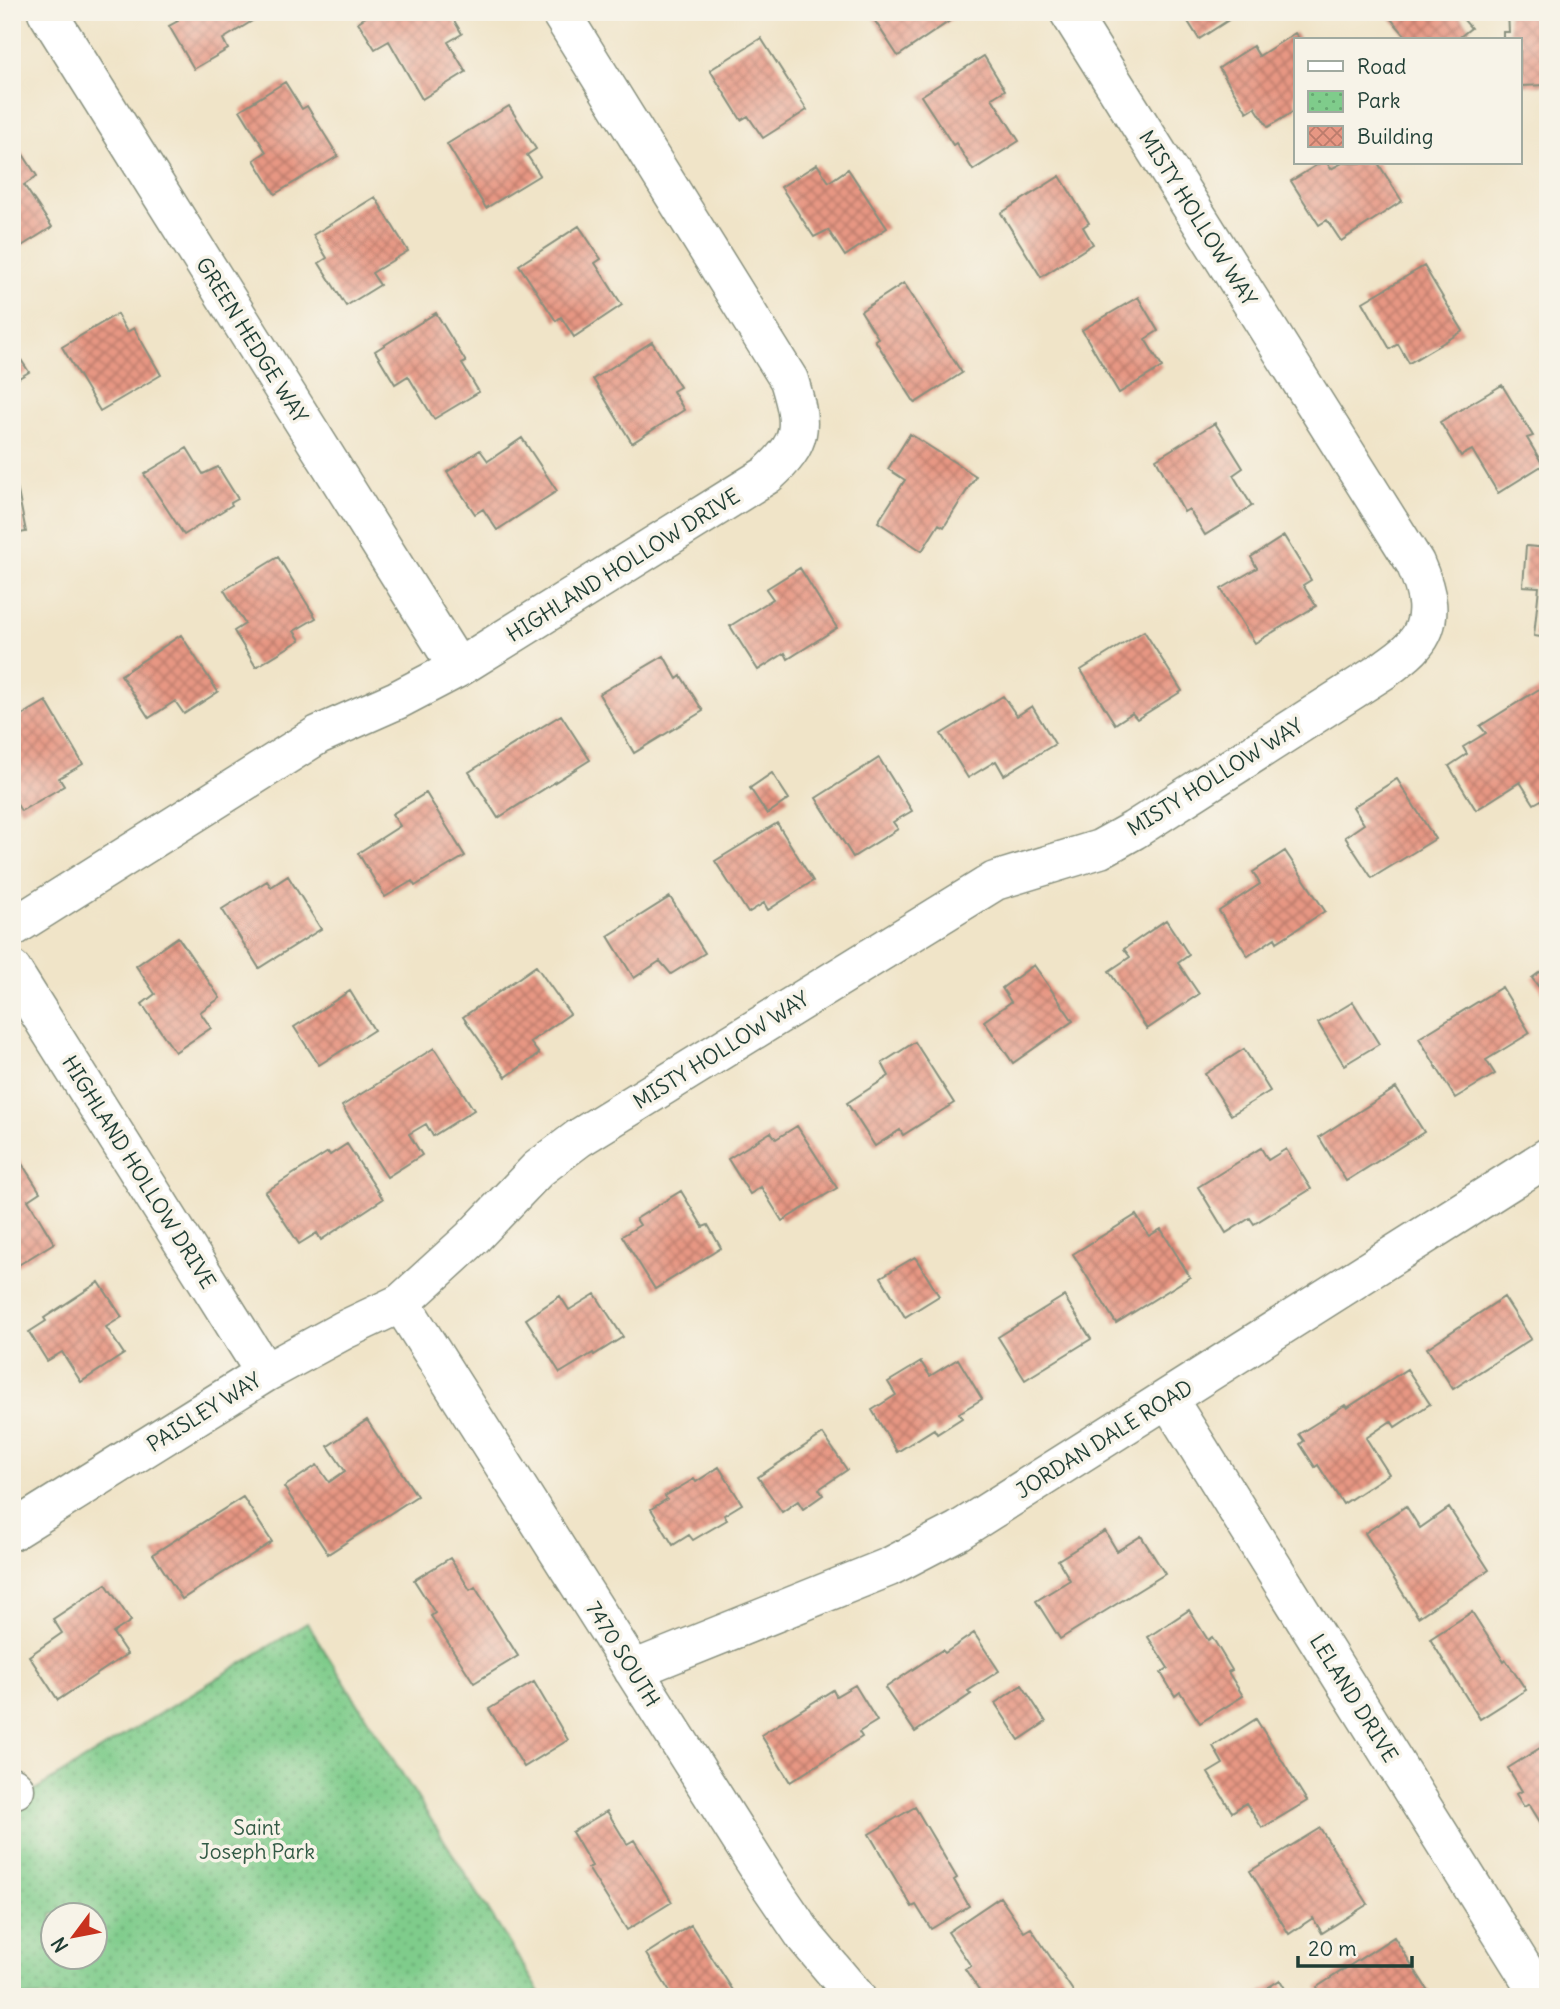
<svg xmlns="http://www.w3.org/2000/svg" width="1560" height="2009" viewBox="0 0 1560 2009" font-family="Delius,sans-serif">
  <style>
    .park { fill: url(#park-dots); stroke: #4f8460; stroke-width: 2; fill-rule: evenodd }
    .building { fill: url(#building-cross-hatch) }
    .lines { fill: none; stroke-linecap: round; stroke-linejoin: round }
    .street-casing { stroke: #88907e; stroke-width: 41 }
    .street { stroke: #fff; stroke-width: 38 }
    .labels { text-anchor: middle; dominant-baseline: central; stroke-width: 7; stroke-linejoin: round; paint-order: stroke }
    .street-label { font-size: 21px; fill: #1f3d34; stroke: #f7f3e8 }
    .park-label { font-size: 21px; fill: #325a45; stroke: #f7f3e8 }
  </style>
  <defs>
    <pattern id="park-dots" width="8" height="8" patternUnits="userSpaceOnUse" patternTransform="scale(1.75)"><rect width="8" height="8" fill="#7fcc8b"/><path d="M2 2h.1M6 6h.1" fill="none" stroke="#67a772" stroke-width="1.8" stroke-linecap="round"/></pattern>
    <pattern id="building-cross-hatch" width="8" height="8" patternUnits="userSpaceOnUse" patternTransform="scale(1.75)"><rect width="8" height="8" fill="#e79783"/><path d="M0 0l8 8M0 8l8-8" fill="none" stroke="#bb7c6c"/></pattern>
  </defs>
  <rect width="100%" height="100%" fill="#f7f3e8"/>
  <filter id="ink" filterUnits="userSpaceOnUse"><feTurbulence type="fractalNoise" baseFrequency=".0143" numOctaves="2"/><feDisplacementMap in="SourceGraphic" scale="14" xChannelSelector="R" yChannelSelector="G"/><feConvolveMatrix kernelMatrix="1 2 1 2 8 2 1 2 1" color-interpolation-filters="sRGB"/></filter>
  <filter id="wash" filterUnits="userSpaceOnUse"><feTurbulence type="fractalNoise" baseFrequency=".00686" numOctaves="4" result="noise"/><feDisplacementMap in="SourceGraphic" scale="28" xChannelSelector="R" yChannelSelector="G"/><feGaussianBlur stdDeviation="1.57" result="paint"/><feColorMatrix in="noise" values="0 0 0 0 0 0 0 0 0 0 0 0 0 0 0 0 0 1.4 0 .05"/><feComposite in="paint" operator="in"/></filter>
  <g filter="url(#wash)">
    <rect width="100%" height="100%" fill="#f0e4c8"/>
    <!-- park -->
    <path class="park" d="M307 1623 543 1997H12V1804ZM52 1914H94V1956H52Z"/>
    <g id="blocks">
      <!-- building -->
      <path class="building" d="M172 12H253L257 18 223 39 228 49 194 69 169 26 178 21Z
        M374 12H449L462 34 448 42 466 72 422 99 389 41 375 49 358 22Z
        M869 12H954L957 16 898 56Z
        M1182 12H1241L1199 39Z
        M1385 12H1457L1471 28 1456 40H1409Z
        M1508 12H1548V85L1520 86V40H1503V32H1509Z
        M1295 33 1300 40H1296V110L1268 127 1255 107 1247 112 1219 68 1253 46 1259 56Z
        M761 38 807 110 763 138 748 116 741 120 710 70Z
        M984 56 1005 90 992 98 1019 141 973 170 956 143 953 145 921 96Z
        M285 82 302 109 307 106 338 156 275 194 254 160 266 152 240 110Z
        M509 106 536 149 527 155 540 175 486 208 447 144Z
        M15 142 37 176 24 185 52 227 12 252V144Z
        M1320 163H1327L1331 169 1342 163H1378L1402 201 1341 241 1327 220 1319 225 1291 181Z
        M817 164 829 182 848 169 887 228 845 256 828 230 814 237 781 187Z
        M1060 176 1089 223 1083 227 1093 244 1041 277 1001 213Z
        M375 197 408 251 372 273 380 285 346 306 319 263 327 258 313 235Z
        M579 226 601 259 595 263 622 305 574 337 561 317 556 321 519 265Z
        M1424 266 1463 331 1409 363 1398 344 1390 349 1363 302Z
        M904 283 962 373 915 403 875 340 878 338 861 311Z
        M1138 297 1158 331 1145 339 1162 367 1119 393 1082 330Z
        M436 313 466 362 462 364 479 392 434 419 408 376 395 384 375 351Z
        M117 314 127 332 134 328 161 375 100 411 62 347Z
        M652 342 680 387 673 391 684 410 632 443 593 379Z
        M12 346 29 372 12 382Z
        M1502 385 1533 436 1527 438 1543 465 1498 493 1472 450 1461 456 1440 422Z
        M1215 423 1243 468 1233 475 1252 506 1205 535 1189 509 1184 512 1156 459Z
        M910 434 976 476 944 527 939 524 922 551 878 522 905 480 888 469Z
        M522 438 557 491 497 530 483 509 475 514 447 472 480 450 488 461Z
        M187 448 203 474 218 467 238 499 231 503 232 505 184 535 144 474Z
        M12 461 26 532 12 534Z
        M1284 536 1311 580 1303 585 1316 606 1255 643 1221 589 1257 568 1251 557Z
        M1526 546 1548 548V638L1534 636 1539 587 1523 586Z
        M278 557 316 618 294 631 300 640 256 667 234 631 245 624 224 590Z
        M800 568 837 628 788 659 785 653 758 670 730 626 773 599 766 589Z
        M1144 631 1182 691 1137 719 1132 713 1115 724 1081 670Z
        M181 635 218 692 184 714 175 701 149 718 121 675Z
        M664 656 677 679 681 676 703 711 634 753 599 694Z
        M1544 686 1548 692V743L1542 746 1548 755V796L1534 804 1520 782 1476 810 1449 766 1467 754 1463 747 1486 733 1480 726Z
        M1003 696 1017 716 1032 706 1055 744 1004 775 996 761 968 778 941 734Z
        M46 701 83 764 59 778 64 786 21 811 12 796V721Z
        M561 715 590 760 498 818 469 772Z
        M879 758 912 811 893 822 898 829 853 857 816 798Z
        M772 773 789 799 767 814 750 788Z
        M1397 779 1435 839 1372 878 1345 837 1364 824 1353 807Z
        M426 793 465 856 415 886 412 881 385 897 358 853 400 826 392 814Z
        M777 823 813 881 768 910 764 903 748 913 715 861Z
        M1285 851 1325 911 1277 942 1275 938 1248 956 1219 911 1260 884 1253 872Z
        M288 876 321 929 259 968 222 909 267 881 271 887Z
        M670 897 705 953 671 974 660 961 634 978 608 936Z
        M1166 920 1189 955 1178 963 1199 994 1147 1029 1109 971 1130 957 1124 949Z
        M178 937 220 998 200 1012 211 1028 175 1052 142 1004 155 994 136 966Z
        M1034 965 1073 1021 1013 1063 984 1021 1011 1002 1002 988Z
        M536 966 570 1014 530 1042 539 1054 506 1077 463 1017Z
        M1548 966V999L1532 978Z
        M1502 987 1530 1033 1486 1060 1495 1074 1455 1098 1419 1038Z
        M350 991 374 1030 319 1065 294 1027Z
        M1353 1002 1379 1044 1344 1065 1318 1023Z
        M915 1042 954 1103 903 1135 900 1130 875 1146 847 1103 889 1076 882 1063Z
        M434 1048 474 1110 433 1136 426 1124 409 1134 422 1155 387 1177 342 1106Z
        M1244 1049 1270 1091 1231 1115 1205 1074Z
        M1396 1088 1424 1132 1346 1181 1319 1137Z
        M797 1126 837 1188 782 1221 761 1187 750 1194 728 1159 771 1132 776 1139Z
        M347 1144 383 1199 321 1240 317 1233 299 1244 265 1192 328 1152 330 1155Z
        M1261 1148 1268 1160 1286 1149 1311 1189 1254 1224 1250 1218 1226 1233 1198 1187Z
        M19 1159 40 1192 28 1200 54 1243 12 1269V1163Z
        M681 1191 703 1227 708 1225 721 1248 655 1289 622 1236 640 1225 636 1219Z
        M1136 1215 1149 1236 1161 1229 1190 1277 1116 1323 1073 1254Z
        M915 1257 939 1296 905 1317 881 1277Z
        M99 1282 122 1317 106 1327 124 1354 81 1382 62 1352 47 1361 29 1332 46 1321 44 1318Z
        M595 1294 623 1337 594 1355 593 1353 560 1373 526 1319 560 1296 569 1310Z
        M1064 1296 1091 1339 1025 1380 998 1337Z
        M1504 1297 1531 1339 1453 1389 1427 1348Z
        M958 1359 982 1399 959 1413 962 1418 937 1434 934 1429 897 1452 872 1410 896 1395 888 1382 921 1362 930 1376Z
        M1407 1369 1430 1404 1395 1427 1391 1421 1366 1438 1389 1474 1343 1504 1318 1465 1315 1467 1300 1444 1304 1441 1299 1434 1345 1405 1347 1408Z
        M367 1420 417 1496 328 1554 284 1487 317 1465 329 1482 345 1471 328 1446Z
        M823 1434 847 1470 819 1489 823 1495 803 1509 798 1501 782 1512 758 1477Z
        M719 1467 742 1504 724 1515 727 1520 693 1540 689 1535 673 1545 651 1509 667 1499 665 1496 694 1479 696 1482Z
        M243 1497 272 1542 182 1599 153 1554Z
        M1406 1506 1420 1528 1449 1508 1489 1570 1418 1617 1365 1533Z
        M1105 1531 1117 1551 1141 1536 1165 1574 1060 1639 1036 1601 1070 1580 1058 1560Z
        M450 1558 470 1590 475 1587 518 1656 474 1683 431 1616 435 1613 414 1580Z
        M106 1584 131 1621 113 1633 127 1654 58 1700 29 1656 62 1633 53 1619Z
        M1189 1610 1208 1640 1212 1637 1232 1670 1228 1672 1243 1696 1200 1723 1180 1692 1175 1696 1161 1673 1168 1668 1148 1637Z
        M1472 1612 1504 1662 1506 1660 1526 1690 1480 1719 1430 1639Z
        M974 1633 999 1671 968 1691 971 1694 915 1732 885 1688 942 1650 945 1653Z
        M534 1682 568 1740 524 1767 489 1709Z
        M855 1685 877 1721 859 1732 862 1737 790 1782 761 1735 833 1690 836 1696Z
        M1022 1685 1046 1722 1019 1740 995 1703Z
        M1256 1719 1307 1801 1262 1828 1246 1803 1232 1812 1208 1773 1223 1764 1213 1746Z
        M1548 1743V1828L1545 1830 1529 1804 1524 1807 1516 1794 1522 1791 1508 1768Z
        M915 1807 957 1878 954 1880 969 1906 931 1929 916 1905 912 1907 869 1834Z
        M607 1811 627 1844 634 1840 672 1902 627 1930 588 1868 592 1866 572 1832Z
        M1320 1828 1368 1904 1322 1933 1313 1918 1289 1934 1250 1871Z
        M1000 1897 1024 1932 1031 1928 1075 1994 1071 1997H984L965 1969 971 1966 948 1932Z
        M691 1925 736 1995 733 1997H673L646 1954Z
        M1394 1937 1432 1997H1323L1317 1987Z
        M1280 1980 1290 1997H1253Z"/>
    </g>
  </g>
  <g filter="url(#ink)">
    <use href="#blocks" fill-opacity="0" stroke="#88907e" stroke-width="2"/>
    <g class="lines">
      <defs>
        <path id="street" d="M47 12 458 668
          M12 928 318 735 397 700 458 668 767 475C804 442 803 426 789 380L560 12
          M12 970 265 1373
          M401 1303 767 1881 806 1938 856 1997
          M1168 1399 1541 1997
          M12 1531 265 1373 344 1330 401 1303 472 1238 538 1169 579 1138 995 881 1100 849 1134 830 1384 670C1394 662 1406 655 1414 645 1436 620 1427 590 1415 563L1069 12
          M633 1670 889 1567 958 1531 1548 1157
          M12 1786 15 1789"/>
      </defs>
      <!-- street casing -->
      <use href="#street" class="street-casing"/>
      <!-- street -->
      <use href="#street" class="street"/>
    </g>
  </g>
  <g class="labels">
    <!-- street labels -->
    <g class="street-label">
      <text transform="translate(1198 218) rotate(58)">MISTY HOLLOW WAY</text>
      <text transform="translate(252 340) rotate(58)">GREEN HEDGE WAY</text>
      <text transform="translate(623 565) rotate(-32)">HIGHLAND HOLLOW DRIVE</text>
      <text transform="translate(1215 777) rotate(-32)">MISTY HOLLOW WAY</text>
      <text transform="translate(721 1050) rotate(-32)">MISTY HOLLOW WAY</text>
      <text transform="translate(139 1172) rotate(58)">HIGHLAND HOLLOW DRIVE</text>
      <text transform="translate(204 1412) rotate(-32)">PAISLEY WAY</text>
      <text transform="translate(1104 1439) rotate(-32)">JORDAN DALE ROAD</text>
      <text transform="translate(623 1654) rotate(58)">7470 SOUTH</text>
      <text transform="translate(1354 1698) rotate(58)">LELAND DRIVE</text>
    </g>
    <!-- park labels -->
    <g class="park-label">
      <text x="257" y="1827">Saint<tspan x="257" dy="24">Joseph Park</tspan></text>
    </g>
  </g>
  <!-- margin -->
  <rect width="1560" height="2009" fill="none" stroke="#f7f3e8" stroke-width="42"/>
  <!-- legend -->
  <rect x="1294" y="38" width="228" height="126" fill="#f7f3e8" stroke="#a1aaa0" stroke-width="2"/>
  <rect x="1308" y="61" width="35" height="10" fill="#ffffff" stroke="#a1aaa0" stroke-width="2"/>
  <text x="1357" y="74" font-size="21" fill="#1f3d34">Road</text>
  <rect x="1308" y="91" width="35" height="21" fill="url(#park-dots)" stroke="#a1aaa0" stroke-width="2"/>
  <text x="1357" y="108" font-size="21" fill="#1f3d34">Park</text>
  <rect x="1308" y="126" width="35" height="21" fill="url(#building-cross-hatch)" stroke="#a1aaa0" stroke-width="2"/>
  <text x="1357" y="144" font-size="21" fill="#1f3d34">Building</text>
  <!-- north arrow -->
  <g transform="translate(74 1936) rotate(238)"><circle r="33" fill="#f7f3e8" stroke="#a1aaa0" stroke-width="2"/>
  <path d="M0-5L12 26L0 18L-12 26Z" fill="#c8321e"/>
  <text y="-10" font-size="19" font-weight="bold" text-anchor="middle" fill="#1f3d34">N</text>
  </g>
  <!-- scale -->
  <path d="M1298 1956v10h114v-10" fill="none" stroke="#1f3d34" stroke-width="3.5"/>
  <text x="1308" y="1956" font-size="21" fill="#1f3d34" stroke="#f7f3e8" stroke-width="5" paint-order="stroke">20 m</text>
</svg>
